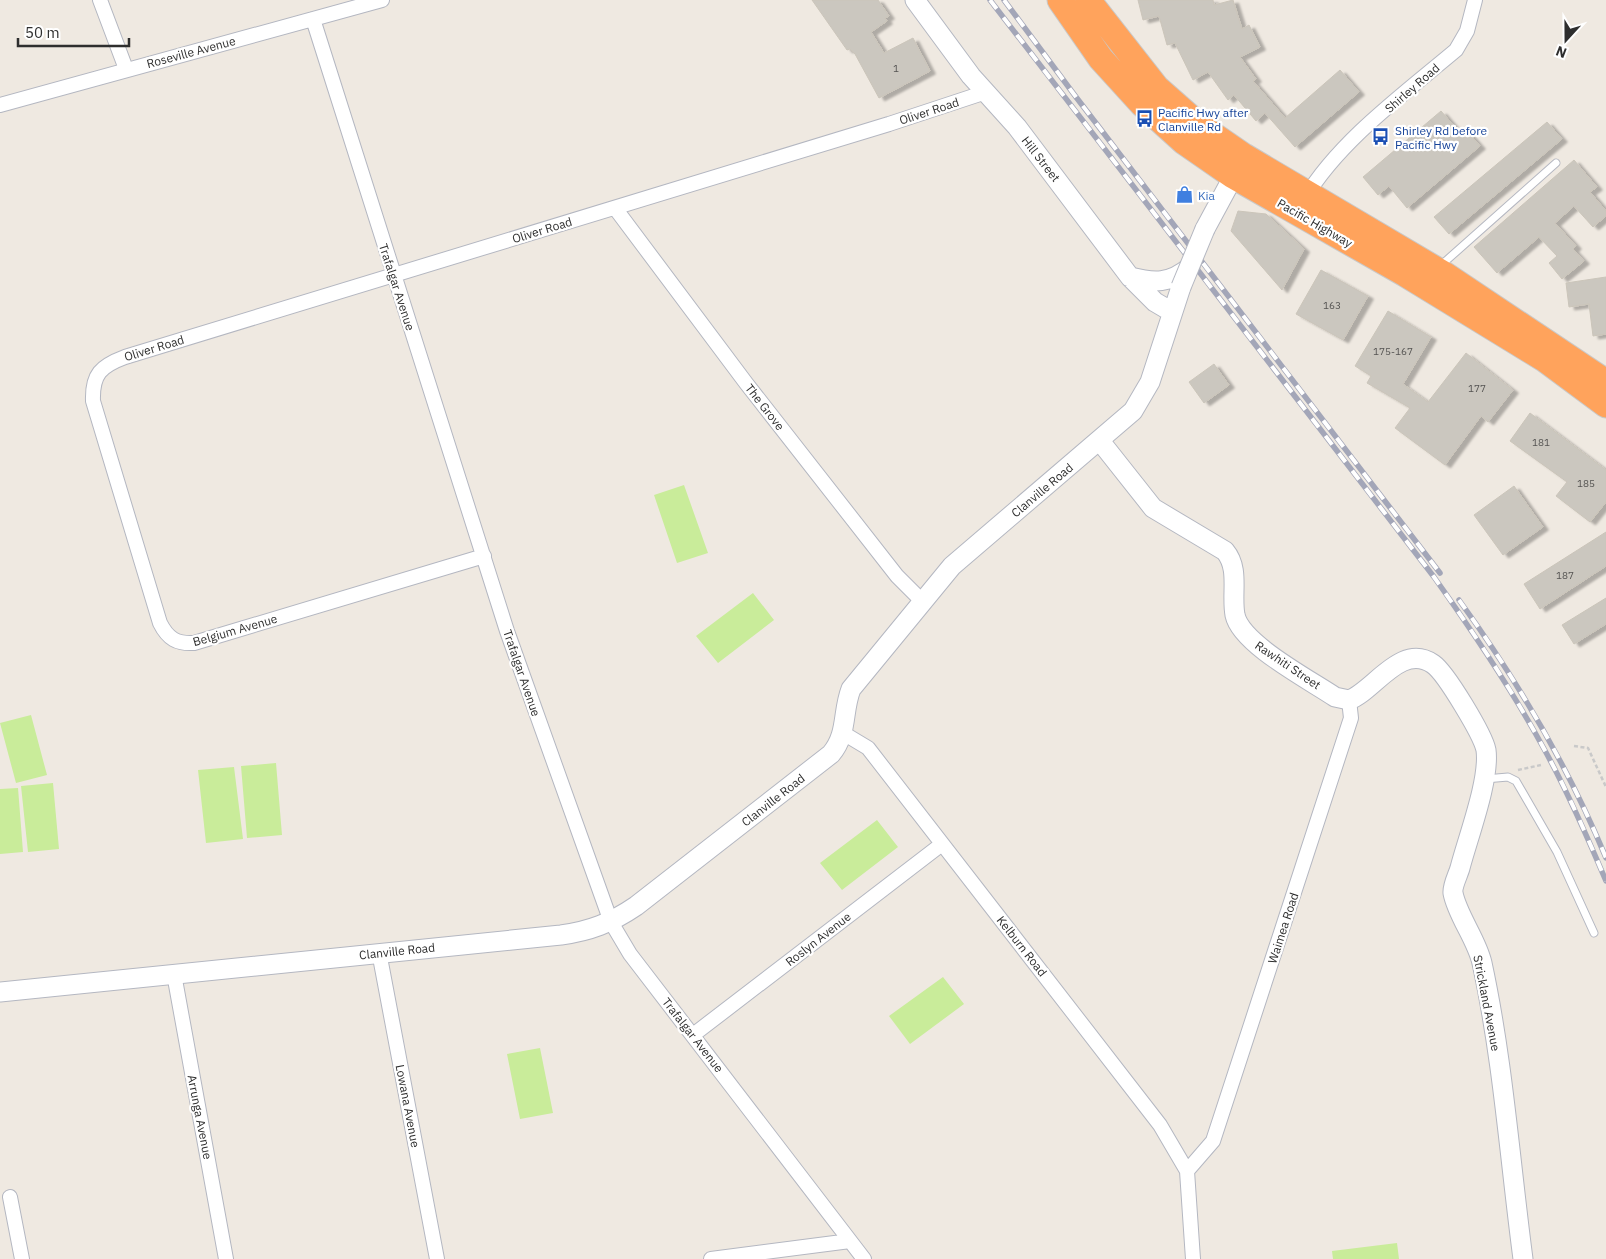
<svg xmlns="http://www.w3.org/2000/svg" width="1606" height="1259" viewBox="0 0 1606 1259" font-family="'IBM Plex Sans',sans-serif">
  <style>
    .pitch { fill: #c9ec9a }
    .building { fill: #cbc7bf; stroke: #cbc5ba; filter: url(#shadow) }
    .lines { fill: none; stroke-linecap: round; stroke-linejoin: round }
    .lane-casing { stroke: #b4b7c1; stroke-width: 9 }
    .street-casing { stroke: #b4b7c1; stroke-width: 16 }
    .secondary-casing { stroke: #b4b7c1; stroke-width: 21 }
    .highway-casing { stroke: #c9c9c9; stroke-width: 27 }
    .path { stroke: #c9c9c9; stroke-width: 2.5; stroke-dasharray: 4 2.5; stroke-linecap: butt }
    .lane { stroke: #fff; stroke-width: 7 }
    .street { stroke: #fff; stroke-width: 14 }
    .secondary { stroke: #fff; stroke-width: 19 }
    .highway { stroke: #ffa35c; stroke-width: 25 }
    .rail-casing { stroke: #a3a6b8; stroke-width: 5.5 }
    .rail { stroke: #fff; stroke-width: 4; stroke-dasharray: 11; stroke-linecap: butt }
    .secondary-bridge-casing { stroke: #b4b7c1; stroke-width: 21; stroke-linecap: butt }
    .secondary-bridge { stroke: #fff; stroke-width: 19 }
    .labels { text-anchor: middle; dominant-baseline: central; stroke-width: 4.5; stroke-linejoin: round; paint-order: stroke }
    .number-label { font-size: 10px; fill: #555452 }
    .street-label { font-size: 12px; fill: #2e2e2e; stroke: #fff }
    .transit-label { font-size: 12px; fill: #164399; stroke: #fff; text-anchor: start }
    .shop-label { font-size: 12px; fill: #366cbe; stroke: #fff; text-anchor: start }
  </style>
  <defs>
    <filter id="shadow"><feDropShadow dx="5.5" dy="3" stdDeviation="1" flood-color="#0004"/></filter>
  </defs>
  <rect width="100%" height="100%" fill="#efe9e1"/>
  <!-- pitch -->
  <path class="pitch" d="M684 485 708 553 677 563 654 495Z
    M753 593 774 620 718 663 696 636Z
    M31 715 47 775 16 783 0 723Z
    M276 763 282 835 247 838 241 766Z
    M234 767 243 839 206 843 198 770Z
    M53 783 59 849 28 852 21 786Z
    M18 788 23 852 0 854V789Z
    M877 820 898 847 842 890 820 863Z
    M943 977 964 1004 910 1044 889 1016Z
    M540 1048 553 1113 520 1119 507 1054Z
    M1397 1243 1399 1259H1333L1332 1251Z"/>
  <!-- building -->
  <path class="building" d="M812 0H878L889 16 885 18 887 21 871 32 884 53 913 38 930 71 879 98 855 54 850 49 847 50Z
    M1138 0H1213L1214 5 1233 0 1242 29 1249 25 1260 47 1240 57 1256 79 1253 81 1285 118 1340 70 1359 92 1295 147 1265 113 1256 121 1234 95 1228 100 1208 72 1193 80 1175 43 1167 45 1159 16 1143 20Z
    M1441 111 1461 134 1466 130 1480 146 1407 208 1389 186 1378 195 1363 177Z
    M1547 122 1562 139 1449 234 1434 217Z
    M1574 160 1597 187 1590 192 1606 211V216L1593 227 1574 206 1555 223 1576 246 1573 249 1584 261 1562 279 1549 263 1557 256 1539 237 1497 273 1474 247Z
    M1238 211 1266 214 1304 249 1282 290 1231 231Z
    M1321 270 1368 296 1343 340 1296 314Z
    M1606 277V334L1593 336 1589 304 1569 307 1566 283Z
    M1388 311 1431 337 1403 384 1428 402 1466 353 1513 390 1488 422 1481 416 1445 465 1395 428 1410 408 1367 383 1371 376 1355 366Z
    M1214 364 1229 385 1204 403 1189 382Z
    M1530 413 1606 470V502L1590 522 1556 496 1567 482 1510 441Z
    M1514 486 1543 527 1503 555 1474 515Z
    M1606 532V566L1540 609 1524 584Z
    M1606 598V624L1574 644 1562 625Z"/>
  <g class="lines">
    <defs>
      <path id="lane" d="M1439 267 1556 163
        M1485 779 1508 777 1516 781 1557 852 1594 933"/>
      <path id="street" d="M100 0 126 69
        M313 19 507 631 611 922 630 954 864 1259
        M0 105 382 0
        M1305 198C1339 141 1405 93 1456 50L1467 31 1475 0
        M615 208 746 383 897 576 922 601
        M484 556 194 643C177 644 168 639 160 623L93 401C92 374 101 366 125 357L889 124 986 92
        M843 733 868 748 1160 1125 1187 1171
        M379 952 437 1259
        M174 974 226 1259
        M693 1035 942 844
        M10 1197 22 1259
        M711 1259 850 1241
        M1193 1259 1187 1171 1213 1141 1351 718 1349 700"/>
      <path id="secondary" d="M915 0 971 76 1017 127 1130 277 1155 302 1172 312
        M1205 229 1239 166
        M1130 277C1154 283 1170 284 1190 267
        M1100 441 1153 508 1225 551C1240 569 1231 593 1235 615 1241 644 1310 680 1335 697L1349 700C1374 691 1401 642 1433 664 1446 673 1483 735 1486 750 1490 780 1468 837 1460 868 1458 875 1452 886 1453 893 1457 915 1477 940 1482 963 1503 1060 1510 1161 1523 1259
        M0 992 561 935C590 931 611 923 636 906L831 754C848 734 842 712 851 689L952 566 1133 411 1150 382 1181 287"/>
      <path id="highway" d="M1060 0 1101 59 1142 104 1184 142 1233 176 1405 274 1544 359 1606 405
        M1088 0 1157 88 1199 125 1244 156 1444 274 1606 382"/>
    </defs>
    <!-- lane casing -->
    <use href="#lane" class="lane-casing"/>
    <!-- street casing -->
    <use href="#street" class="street-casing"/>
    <!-- secondary casing -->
    <use href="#secondary" class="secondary-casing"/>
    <!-- highway casing -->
    <use href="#highway" class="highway-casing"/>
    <!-- path -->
    <path class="path" d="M1574 746 1588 748 1606 787
      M1518 770 1541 765"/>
    <!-- lane -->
    <use href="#lane" class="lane"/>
    <!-- street -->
    <use href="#street" class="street"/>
    <!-- secondary -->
    <use href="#secondary" class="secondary"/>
    <!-- highway -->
    <use href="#highway" class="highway"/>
    <defs>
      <path id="rail" d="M990 0 1434 577C1473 632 1511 688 1543 747 1567 790 1587 836 1606 881
        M1004 0 1076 97 1440 573
        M1459 600C1517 680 1568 766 1606 858"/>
    </defs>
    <!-- rail casing -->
    <use href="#rail" class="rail-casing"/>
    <!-- rail -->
    <use href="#rail" class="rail"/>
    <defs>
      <path id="secondary-bridge" d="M1181 287 1205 229"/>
    </defs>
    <!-- secondary-bridge casing -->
    <use href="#secondary-bridge" class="secondary-bridge-casing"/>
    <!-- secondary-bridge -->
    <use href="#secondary-bridge" class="secondary-bridge"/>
  </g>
  <!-- icons -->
  <defs>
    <symbol id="bus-bare" viewBox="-9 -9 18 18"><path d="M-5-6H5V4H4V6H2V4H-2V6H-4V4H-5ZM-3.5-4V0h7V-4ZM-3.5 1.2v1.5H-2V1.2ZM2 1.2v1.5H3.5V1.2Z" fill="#1a4fb4" stroke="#fff" stroke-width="2.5" paint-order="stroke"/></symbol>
    <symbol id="shop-bare" viewBox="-9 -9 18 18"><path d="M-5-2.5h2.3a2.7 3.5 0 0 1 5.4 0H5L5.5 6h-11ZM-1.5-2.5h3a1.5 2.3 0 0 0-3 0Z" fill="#3f7fe0" stroke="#fff" stroke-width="2.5" paint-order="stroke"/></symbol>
  </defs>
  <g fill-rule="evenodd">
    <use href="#bus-bare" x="1132" y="106" width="25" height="25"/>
    <use href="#bus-bare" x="1368" y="124" width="25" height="25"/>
    <use href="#shop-bare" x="1172" y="182" width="25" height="25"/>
  </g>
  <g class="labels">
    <!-- number labels -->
    <g class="number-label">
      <text x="896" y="68">1</text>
      <text x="1332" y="305">163</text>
      <text x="1393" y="351">175-167</text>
      <text x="1477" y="388">177</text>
      <text x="1541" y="442">181</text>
      <text x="1586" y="483">185</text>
      <text x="1565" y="575">187</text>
    </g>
    <!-- street labels -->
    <g class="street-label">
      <text transform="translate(191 52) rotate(-15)">Roseville Avenue</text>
      <text transform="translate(1412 88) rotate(-41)">Shirley Road</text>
      <text transform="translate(929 111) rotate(-18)">Oliver Road</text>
      <text transform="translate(1041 159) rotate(52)">Hill Street</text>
      <text transform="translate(1315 223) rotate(30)">Pacific Highway</text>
      <text transform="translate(542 230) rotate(-17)">Oliver Road</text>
      <text transform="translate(397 287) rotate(72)">Trafalgar Avenue</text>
      <text transform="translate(154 348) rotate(-17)">Oliver Road</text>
      <text transform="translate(765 407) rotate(52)">The Grove</text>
      <text transform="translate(1042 490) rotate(-40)">Clanville Road</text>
      <text transform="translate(235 630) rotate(-16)">Belgium Avenue</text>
      <text transform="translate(1288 665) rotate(34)">Rawhiti Street</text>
      <text transform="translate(522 673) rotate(71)">Trafalgar Avenue</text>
      <text transform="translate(773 800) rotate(-38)">Clanville Road</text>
      <text transform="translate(1283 928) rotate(-72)">Waimea Road</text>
      <text transform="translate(818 939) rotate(-38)">Roslyn Avenue</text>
      <text transform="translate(1022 946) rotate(52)">Kelburn Road</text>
      <text transform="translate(397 951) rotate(-6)">Clanville Road</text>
      <text transform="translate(1487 1003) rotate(79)">Strickland Avenue</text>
      <text transform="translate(693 1035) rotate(52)">Trafalgar Avenue</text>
      <text transform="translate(408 1106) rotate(79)">Lowana Avenue</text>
      <text transform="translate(200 1117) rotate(79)">Arrunga Avenue</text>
    </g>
    <!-- transit labels -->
    <g class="transit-label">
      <text x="1158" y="112">Pacific Hwy after<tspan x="1158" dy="14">Clanville Rd</tspan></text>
      <text x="1395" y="130">Shirley Rd before<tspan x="1395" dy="14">Pacific Hwy</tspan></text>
    </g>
    <!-- shop labels -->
    <g class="shop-label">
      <text x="1198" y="195">Kia</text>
    </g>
  </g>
  <!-- north arrow -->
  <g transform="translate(1566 40) rotate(201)" stroke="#ffffff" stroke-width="4" paint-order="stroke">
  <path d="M0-4L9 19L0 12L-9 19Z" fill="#2e2e2e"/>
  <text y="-8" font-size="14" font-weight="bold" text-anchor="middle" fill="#2e2e2e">N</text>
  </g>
  <!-- scale -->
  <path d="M18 38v8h111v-8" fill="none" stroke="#2e2e2e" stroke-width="2.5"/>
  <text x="25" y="38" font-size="15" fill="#2e2e2e" stroke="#ffffff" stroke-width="4" paint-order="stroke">50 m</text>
</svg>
